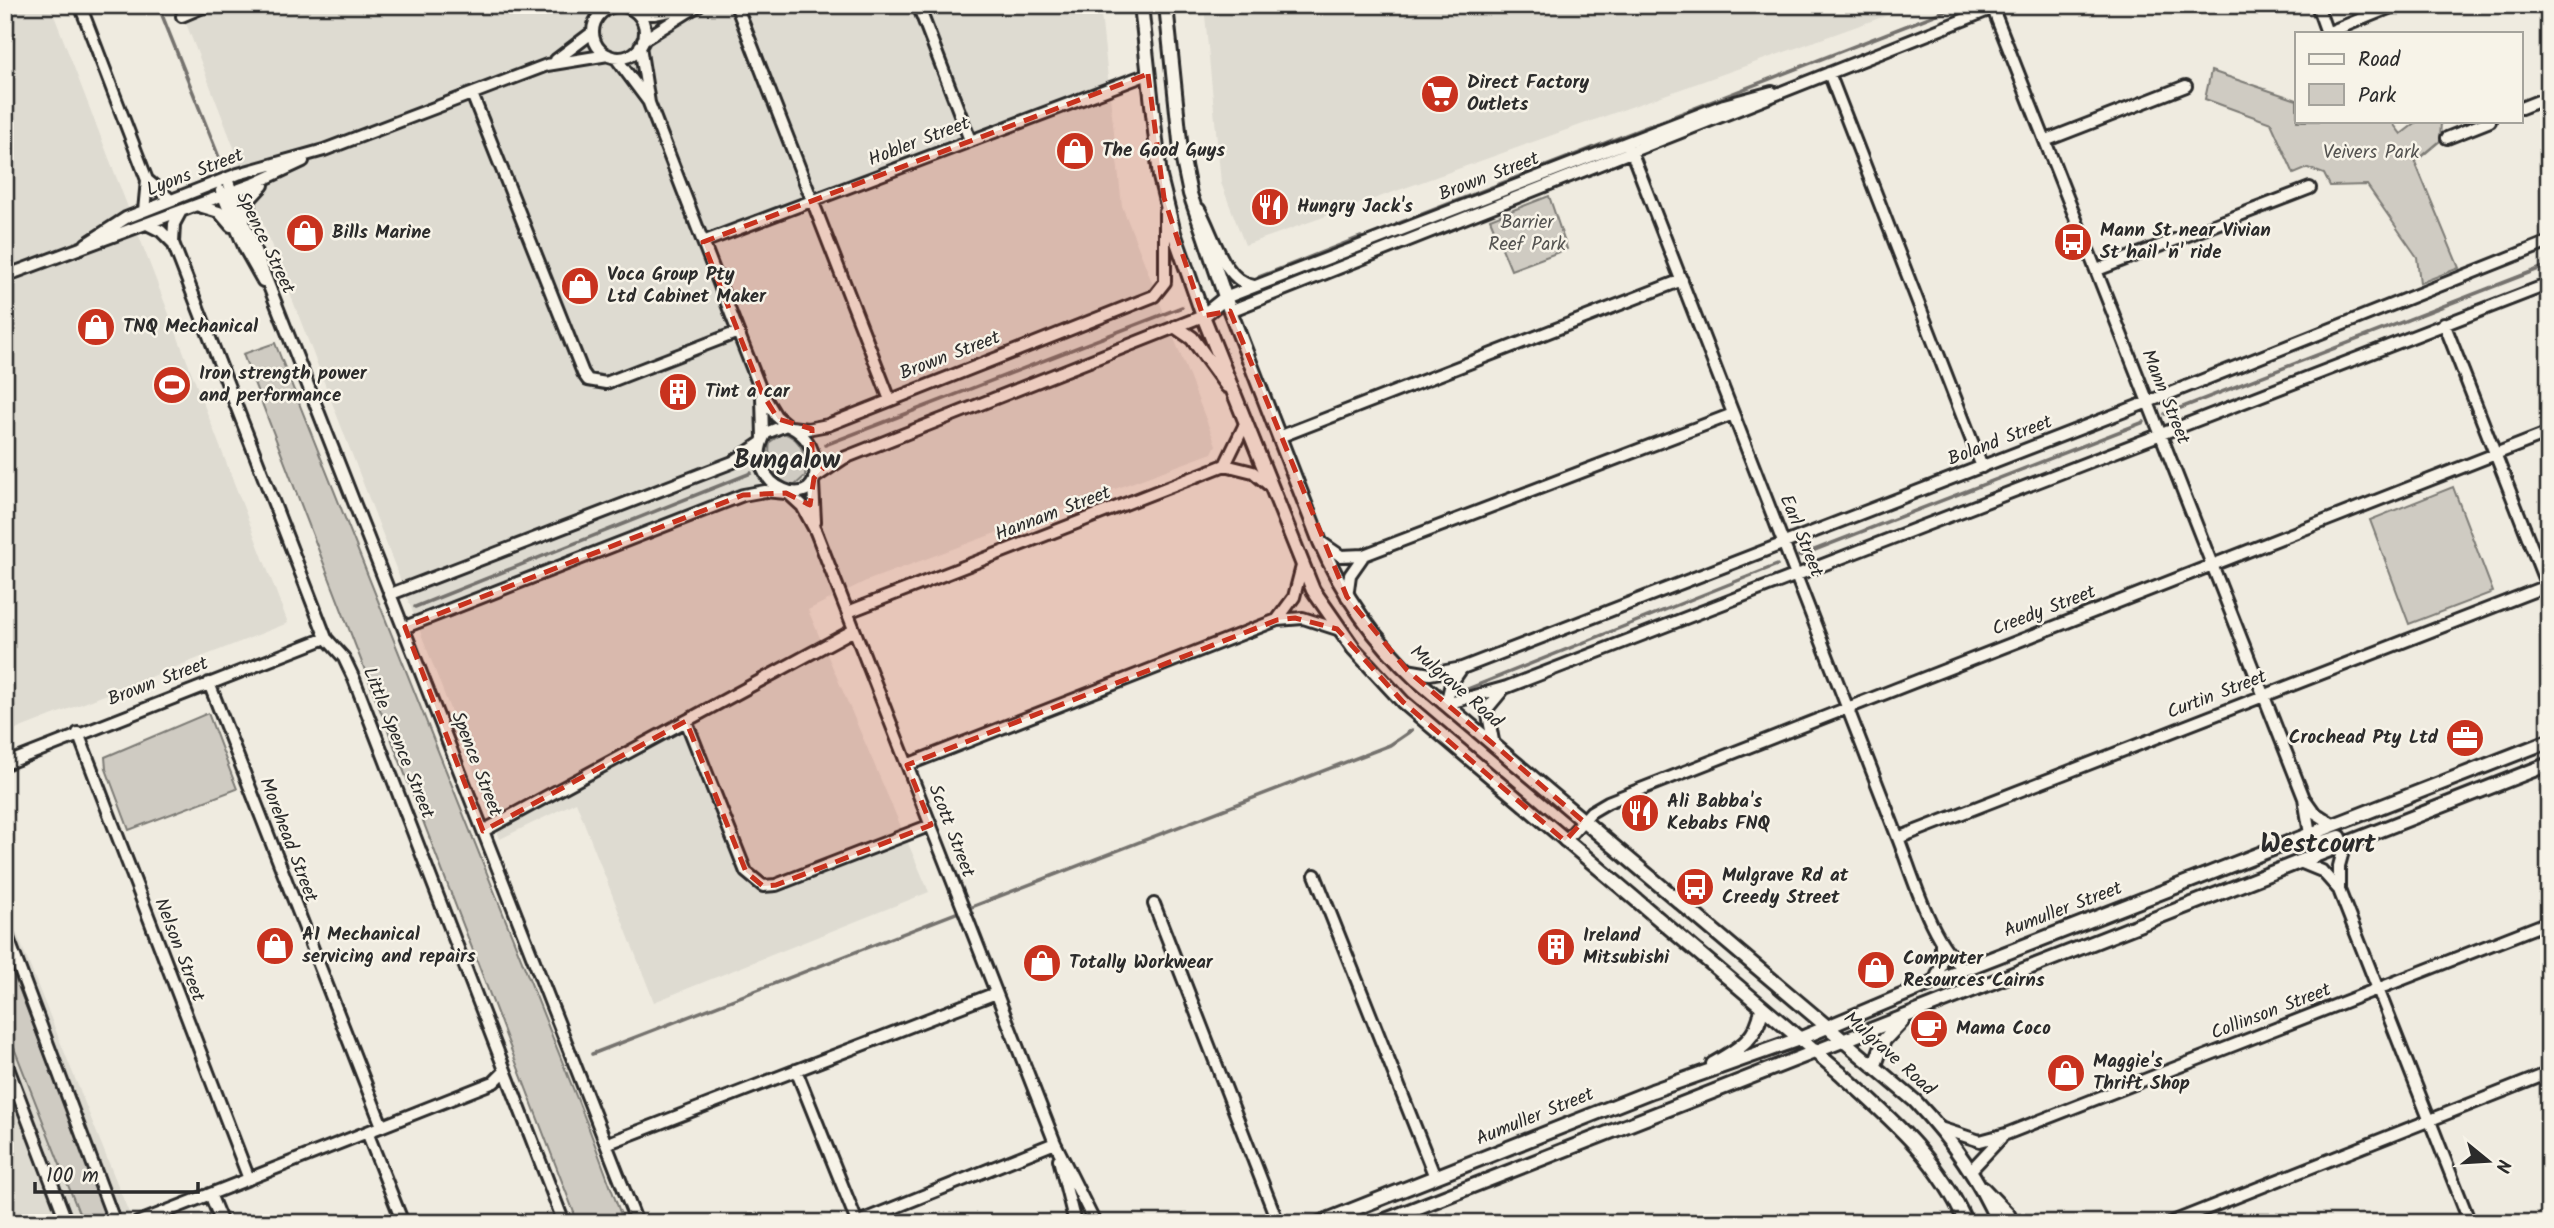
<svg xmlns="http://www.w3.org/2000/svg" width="2554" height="1228" viewBox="0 0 2554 1228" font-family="Kalam,sans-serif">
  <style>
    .built { fill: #dedbd1 }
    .green { fill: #cfcbc2; stroke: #7d7b76; stroke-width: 2 }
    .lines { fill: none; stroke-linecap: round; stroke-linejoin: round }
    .stream { stroke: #74726e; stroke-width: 3.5 }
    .minor-casing { stroke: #2b2b2b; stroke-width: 16 }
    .major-casing { stroke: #2b2b2b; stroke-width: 18 }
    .minor { stroke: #f7f3e8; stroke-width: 10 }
    .major { stroke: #f7f3e8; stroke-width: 12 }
    .marked { fill: #c8321e; fill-opacity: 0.2; stroke: #c8321e; stroke-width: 5; stroke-dasharray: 14 9; stroke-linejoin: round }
    .labels { text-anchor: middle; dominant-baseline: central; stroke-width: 5; stroke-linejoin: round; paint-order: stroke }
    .poi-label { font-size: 19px; font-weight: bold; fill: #2b2b2b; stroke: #f7f3e8; text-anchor: start }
    .street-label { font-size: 19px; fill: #2b2b2b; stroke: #f7f3e8 }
    .park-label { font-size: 19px; fill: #545351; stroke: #f7f3e8 }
    .district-label { font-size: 26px; font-weight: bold; fill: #2b2b2b; stroke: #f7f3e8 }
  </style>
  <rect width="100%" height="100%" fill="#efebe0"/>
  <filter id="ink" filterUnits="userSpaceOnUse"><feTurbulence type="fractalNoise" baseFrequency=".0143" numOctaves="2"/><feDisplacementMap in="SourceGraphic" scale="14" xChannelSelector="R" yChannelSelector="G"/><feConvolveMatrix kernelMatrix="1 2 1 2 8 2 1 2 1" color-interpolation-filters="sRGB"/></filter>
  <g filter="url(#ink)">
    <!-- built -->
    <path class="built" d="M5 5H50L288 623 5 734Z
      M179 5H1100L1122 206 1216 445 1212 453 866 581 808 610 929 892 654 1002 576 802 500 839Z
      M1204 5H1916L1245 245 1221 183Z
      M5 904 133 1223H5Z"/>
    <!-- green -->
    <path class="green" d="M2211 71 2297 100V121H2391L2401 134 2418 121H2441L2440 141 2415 162 2459 268 2420 283 2417 257 2367 185 2330 186 2324 174 2308 168 2294 174 2271 123 2205 99Z
      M1549 196 1567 249 1511 270 1490 219Z
      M275 343 588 1126 624 1223H578L243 354Z
      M783 433C802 438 808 458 805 476L794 486C774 483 767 460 770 442Z
      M2453 487 2493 592 2409 624 2370 520Z
      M208 713 237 789 129 830 106 769 105 757Z
      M5 952 106 1213 103 1223H83L5 1025Z"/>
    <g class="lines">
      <!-- stream -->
      <path class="stream" d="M158 5 220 160
        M1397 224 1960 5
        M1259 277 1361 237
        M2165 414 2549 265
        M825 445 1182 307
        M1799 556 2144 422
        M415 607 751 473
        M1465 690 1777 565
        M592 1054 1390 745 1412 730"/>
      <defs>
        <path id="minor" d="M80 5 147 180 144 211
          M736 5 890 400
          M918 5 970 140
          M2317 5 2327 33 2396 5
          M593 32a26 26 0 1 1 52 0a26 26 0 1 1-52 0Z
          M1993 9 2304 798 2314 812 2334 825
          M637 13 654 14 686 8
          M182 16 208 5
          M643 40 699 5
          M640 46 649 103 738 332 762 393 776 416 788 426
          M616 58 648 101
          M556 60 593 32
          M1829 73 1982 467
          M472 94 583 373 588 380 606 383 738 332
          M2521 108 2549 97
          M2447 138 2490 121
          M2047 140 2186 86
          M1628 143 1898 838C1913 876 1932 946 1965 969
          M227 179 637 1223
          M147 180 171 200
          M221 191 245 249 263 281
          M199 206 219 212 231 226
          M1199 209C1213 232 1223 282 1254 286
          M181 211 174 224 173 243 326 638 344 658 354 679 564 1223
          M244 221 251 198 263 185
          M147 224 161 231 173 243
          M703 242 1148 74
          M86 244 126 218 238 174 324 150 547 65 608 55
          M2097 270 2310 188
          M5 276 256 183 303 161
          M1225 298 1724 105 1772 92
          M1230 311 2001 5
          M2444 323 2547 586
          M762 396 763 438
          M786 425C800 430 811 442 814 457 828 523 735 486 766 433Z
          M791 427 807 429 828 425 1154 296 1165 282V212
          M1279 437 1682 280
          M1225 465 1253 472 1271 487
          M814 478 844 458 1203 316
          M813 483 815 522
          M789 494 802 506 816 532 1055 1143 1095 1223
          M1322 543 1341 556 1364 555 1733 414
          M391 594 733 462 762 442
          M1347 597 1350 575 1364 555
          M848 612 1225 465 1246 422
          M1277 620 1294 597 1302 566
          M405 627 743 495 765 491 786 493
          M1462 668 1451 684 1446 704 1507 687 2549 284
          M1407 670 1430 674 1462 668 2148 402 2549 242
          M209 683 382 1126
          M686 721 746 872 763 886 776 885 931 825
          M78 733 249 1179
          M1494 746 1487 709 1502 691
          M5 764 326 638
          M907 765 1277 620 1303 618 1337 629
          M2304 798 2310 834
          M483 831 854 630
          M1898 838 2549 585
          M1565 841 1591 812 1608 802 2549 433
          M2300 862 2322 871 2339 890 2470 1223
          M1315 875 1435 1177
          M2339 890V866L2345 844
          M1154 904 1278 1223
          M5 930 115 1223
          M1934 982 1941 966V942
          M5 1060 67 1223
          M796 1070 857 1222
          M1940 1128 1980 1141 2006 1134 2549 922
          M367 1132 403 1223
          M606 1144 996 993
          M1059 1159 1075 1223
          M1971 1170 2001 1138
          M1984 1188 2009 1214 2012 1223
          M210 1194 222 1223
          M137 1223 494 1082 504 1072
          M856 1223 1055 1143
          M2170 1223 2549 1073"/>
        <path id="major" d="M1141 5 1160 177 1174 233 1203 316 1313 590 1354 649 1403 702 1839 1072C1890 1118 1938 1158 1966 1223
          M1166 5 1181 151 1190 194 1230 311 1320 542C1343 596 1374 640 1417 680L1915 1101C1950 1138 1978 1176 1998 1223
          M1203 316 1225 298
          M1176 327 1192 338 1227 386
          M2310 834 2321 843 2340 837
          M1713 1064C1739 1049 1758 1039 1762 1007
          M1875 1065 1884 1040 1903 1020
          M1319 1223 1652 1091 1799 1039 1965 969 2549 741
          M1378 1223 2549 764"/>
      </defs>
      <!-- minor casing -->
      <use href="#minor" class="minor-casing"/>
      <!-- major casing -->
      <use href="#major" class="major-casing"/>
      <!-- minor -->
      <use href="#minor" class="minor"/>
      <!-- major -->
      <use href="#major" class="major"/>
    </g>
  </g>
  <!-- marked area -->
  <path class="marked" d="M1148 74 1164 198 1203 316 1230 311 1347 597 1407 670 1583 821 1565 841 1403 702 1337 629 1295 618 1277 620 907 765 931 825 776 885 763 886 746 872 686 721 483 831 405 627 743 495 786 493 810 505 814 478 827 464 812 452V429L778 419 762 393 703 242Z"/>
  <!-- icons -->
  <defs>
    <symbol id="supermarket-disc" viewBox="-11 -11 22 22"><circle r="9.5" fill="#c8321e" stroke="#f7f3e8"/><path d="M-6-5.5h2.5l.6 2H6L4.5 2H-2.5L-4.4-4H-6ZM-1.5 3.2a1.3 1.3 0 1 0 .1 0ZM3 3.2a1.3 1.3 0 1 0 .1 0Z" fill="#fff"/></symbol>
    <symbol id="shop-disc" viewBox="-11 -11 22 22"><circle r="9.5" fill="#c8321e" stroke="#f7f3e8"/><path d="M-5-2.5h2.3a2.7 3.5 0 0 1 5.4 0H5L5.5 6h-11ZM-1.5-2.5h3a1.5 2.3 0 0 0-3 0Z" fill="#fff"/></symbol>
    <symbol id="restaurant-disc" viewBox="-11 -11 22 22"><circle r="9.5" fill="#c8321e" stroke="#f7f3e8"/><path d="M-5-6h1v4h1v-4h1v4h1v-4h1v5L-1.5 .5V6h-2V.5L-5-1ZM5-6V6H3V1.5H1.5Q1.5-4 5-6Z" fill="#fff"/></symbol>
    <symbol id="bus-disc" viewBox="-11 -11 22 22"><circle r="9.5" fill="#c8321e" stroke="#f7f3e8"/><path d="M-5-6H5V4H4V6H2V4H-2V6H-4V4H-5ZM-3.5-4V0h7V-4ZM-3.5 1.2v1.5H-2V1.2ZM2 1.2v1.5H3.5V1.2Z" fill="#fff"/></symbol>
    <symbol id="stadium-disc" viewBox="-11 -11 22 22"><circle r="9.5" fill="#c8321e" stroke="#f7f3e8"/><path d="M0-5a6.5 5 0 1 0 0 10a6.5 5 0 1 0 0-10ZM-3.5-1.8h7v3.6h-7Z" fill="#fff"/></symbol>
    <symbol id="building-disc" viewBox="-11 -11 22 22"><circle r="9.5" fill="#c8321e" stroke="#f7f3e8"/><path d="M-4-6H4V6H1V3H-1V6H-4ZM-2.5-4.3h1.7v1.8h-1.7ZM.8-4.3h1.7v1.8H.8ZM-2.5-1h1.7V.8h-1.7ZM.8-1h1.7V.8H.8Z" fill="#fff"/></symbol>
    <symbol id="office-disc" viewBox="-11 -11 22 22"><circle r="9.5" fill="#c8321e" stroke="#f7f3e8"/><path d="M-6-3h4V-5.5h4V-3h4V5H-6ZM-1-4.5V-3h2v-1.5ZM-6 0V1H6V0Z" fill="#fff"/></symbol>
    <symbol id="cafe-disc" viewBox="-11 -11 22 22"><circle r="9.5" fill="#c8321e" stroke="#f7f3e8"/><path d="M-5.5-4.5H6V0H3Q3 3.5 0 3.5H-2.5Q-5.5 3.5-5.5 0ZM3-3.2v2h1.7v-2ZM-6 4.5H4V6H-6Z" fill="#fff"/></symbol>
  </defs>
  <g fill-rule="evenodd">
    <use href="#supermarket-disc" x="1418" y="72" width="44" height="44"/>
    <use href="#shop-disc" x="1053" y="129" width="44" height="44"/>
    <use href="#restaurant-disc" x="1248" y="185" width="44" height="44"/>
    <use href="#shop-disc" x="283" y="211" width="44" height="44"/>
    <use href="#bus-disc" x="2051" y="220" width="44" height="44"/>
    <use href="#shop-disc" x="558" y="264" width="44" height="44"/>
    <use href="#shop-disc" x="74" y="305" width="44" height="44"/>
    <use href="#stadium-disc" x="150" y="363" width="44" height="44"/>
    <use href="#building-disc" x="656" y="370" width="44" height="44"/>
    <use href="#office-disc" x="2443" y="716" width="44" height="44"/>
    <use href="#restaurant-disc" x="1618" y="791" width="44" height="44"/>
    <use href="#bus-disc" x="1673" y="865" width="44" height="44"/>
    <use href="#shop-disc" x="253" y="924" width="44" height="44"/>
    <use href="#building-disc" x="1534" y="925" width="44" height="44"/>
    <use href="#shop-disc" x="1020" y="941" width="44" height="44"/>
    <use href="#shop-disc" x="1854" y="948" width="44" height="44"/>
    <use href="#cafe-disc" x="1907" y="1007" width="44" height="44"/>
    <use href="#shop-disc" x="2044" y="1051" width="44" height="44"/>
  </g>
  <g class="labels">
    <!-- poi labels -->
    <g class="poi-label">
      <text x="1467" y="83">Direct Factory<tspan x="1467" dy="22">Outlets</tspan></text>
      <text x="1102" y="151">The Good Guys</text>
      <text x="1297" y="207">Hungry Jack's</text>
      <text x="2100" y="231">Mann St near Vivian<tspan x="2100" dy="22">St hail 'n' ride</tspan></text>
      <text x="332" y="233">Bills Marine</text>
      <text x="607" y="275">Voca Group Pty<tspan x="607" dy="22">Ltd Cabinet Maker</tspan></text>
      <text x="123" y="327">TNQ Mechanical</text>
      <text x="199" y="374">Iron strength power<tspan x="199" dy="22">and performance</tspan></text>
      <text x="705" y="392">Tint a car</text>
      <text x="2438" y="738" text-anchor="end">Crochead Pty Ltd</text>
      <text x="1667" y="802">Ali Babba's<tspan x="1667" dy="22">Kebabs FNQ</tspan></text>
      <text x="1722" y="876">Mulgrave Rd at<tspan x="1722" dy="22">Creedy Street</tspan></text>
      <text x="302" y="935">A1 Mechanical<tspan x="302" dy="22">servicing and repairs</tspan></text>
      <text x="1583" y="936">Ireland<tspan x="1583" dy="22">Mitsubishi</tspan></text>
      <text x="1903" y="959">Computer<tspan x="1903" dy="22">Resources Cairns</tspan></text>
      <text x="1069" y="963">Totally Workwear</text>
      <text x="1956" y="1029">Mama Coco</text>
      <text x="2093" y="1062">Maggie's<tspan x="2093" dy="22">Thrift Shop</tspan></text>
    </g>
    <!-- street labels -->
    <g class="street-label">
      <text transform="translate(919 142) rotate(-21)">Hobler Street</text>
      <text transform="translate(195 173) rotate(-21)">Lyons Street</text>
      <text transform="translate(1489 177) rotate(-21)">Brown Street</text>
      <text transform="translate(265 243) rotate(64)">Spence Street</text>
      <text transform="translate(950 356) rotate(-21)">Brown Street</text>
      <text transform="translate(2165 397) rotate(68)">Mann Street</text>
      <text transform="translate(2000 441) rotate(-21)">Boland Street</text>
      <text transform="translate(1053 514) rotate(-21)">Hannam Street</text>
      <text transform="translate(1801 536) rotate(68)">Earl Street</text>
      <text transform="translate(2044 611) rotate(-21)">Creedy Street</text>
      <text transform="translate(158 682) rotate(-21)">Brown Street</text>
      <text transform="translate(1456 687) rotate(41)">Mulgrave Road</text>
      <text transform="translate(2217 695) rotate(-21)">Curtin Street</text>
      <text transform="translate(398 743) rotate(68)">Little Spence Street</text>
      <text transform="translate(476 764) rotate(69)">Spence Street</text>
      <text transform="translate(951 831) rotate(69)">Scott Street</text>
      <text transform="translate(288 840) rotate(69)">Morehead Street</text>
      <text transform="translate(2063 910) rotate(-21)">Aumuller Street</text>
      <text transform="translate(179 950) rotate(69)">Nelson Street</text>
      <text transform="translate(2271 1012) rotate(-21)">Collinson Street</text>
      <text transform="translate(1889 1054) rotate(42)">Mulgrave Road</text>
      <text transform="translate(1535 1117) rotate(-22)">Aumuller Street</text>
    </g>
    <!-- park labels -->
    <g class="park-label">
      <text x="2371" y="153">Veivers Park</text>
      <text x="1527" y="223">Barrier<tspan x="1527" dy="22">Reef Park</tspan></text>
    </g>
    <!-- district labels -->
    <g class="district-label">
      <text x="787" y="461">Bungalow</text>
      <text x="2318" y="845">Westcourt</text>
    </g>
  </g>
  <!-- margin -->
  <rect width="2554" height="1228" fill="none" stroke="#f7f3e8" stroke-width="28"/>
  <rect x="14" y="14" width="2526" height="1200" fill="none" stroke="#2b2b2b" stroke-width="2.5" filter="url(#ink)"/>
  <!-- legend -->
  <rect x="2295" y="32" width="228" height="91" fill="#f7f3e8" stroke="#a5a39c" stroke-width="2"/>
  <rect x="2309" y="54" width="35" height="10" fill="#f7f3e8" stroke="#a5a39c" stroke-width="2"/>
  <text x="2358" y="66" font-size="21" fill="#2b2b2b">Road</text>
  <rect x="2309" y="84" width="35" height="21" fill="#cfcbc2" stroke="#a5a39c" stroke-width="2"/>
  <text x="2358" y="102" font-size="21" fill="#2b2b2b">Park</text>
  <!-- north arrow -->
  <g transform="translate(2488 1161) rotate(108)" stroke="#f7f3e8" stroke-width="5" paint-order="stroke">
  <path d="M0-5L12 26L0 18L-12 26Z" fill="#2b2b2b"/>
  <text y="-10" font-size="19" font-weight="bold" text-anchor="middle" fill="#2b2b2b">N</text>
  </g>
  <!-- scale -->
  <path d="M35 1182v10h163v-10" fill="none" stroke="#2b2b2b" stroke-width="3.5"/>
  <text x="46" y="1182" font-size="21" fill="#2b2b2b" stroke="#f7f3e8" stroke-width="5" paint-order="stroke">100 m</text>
</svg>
